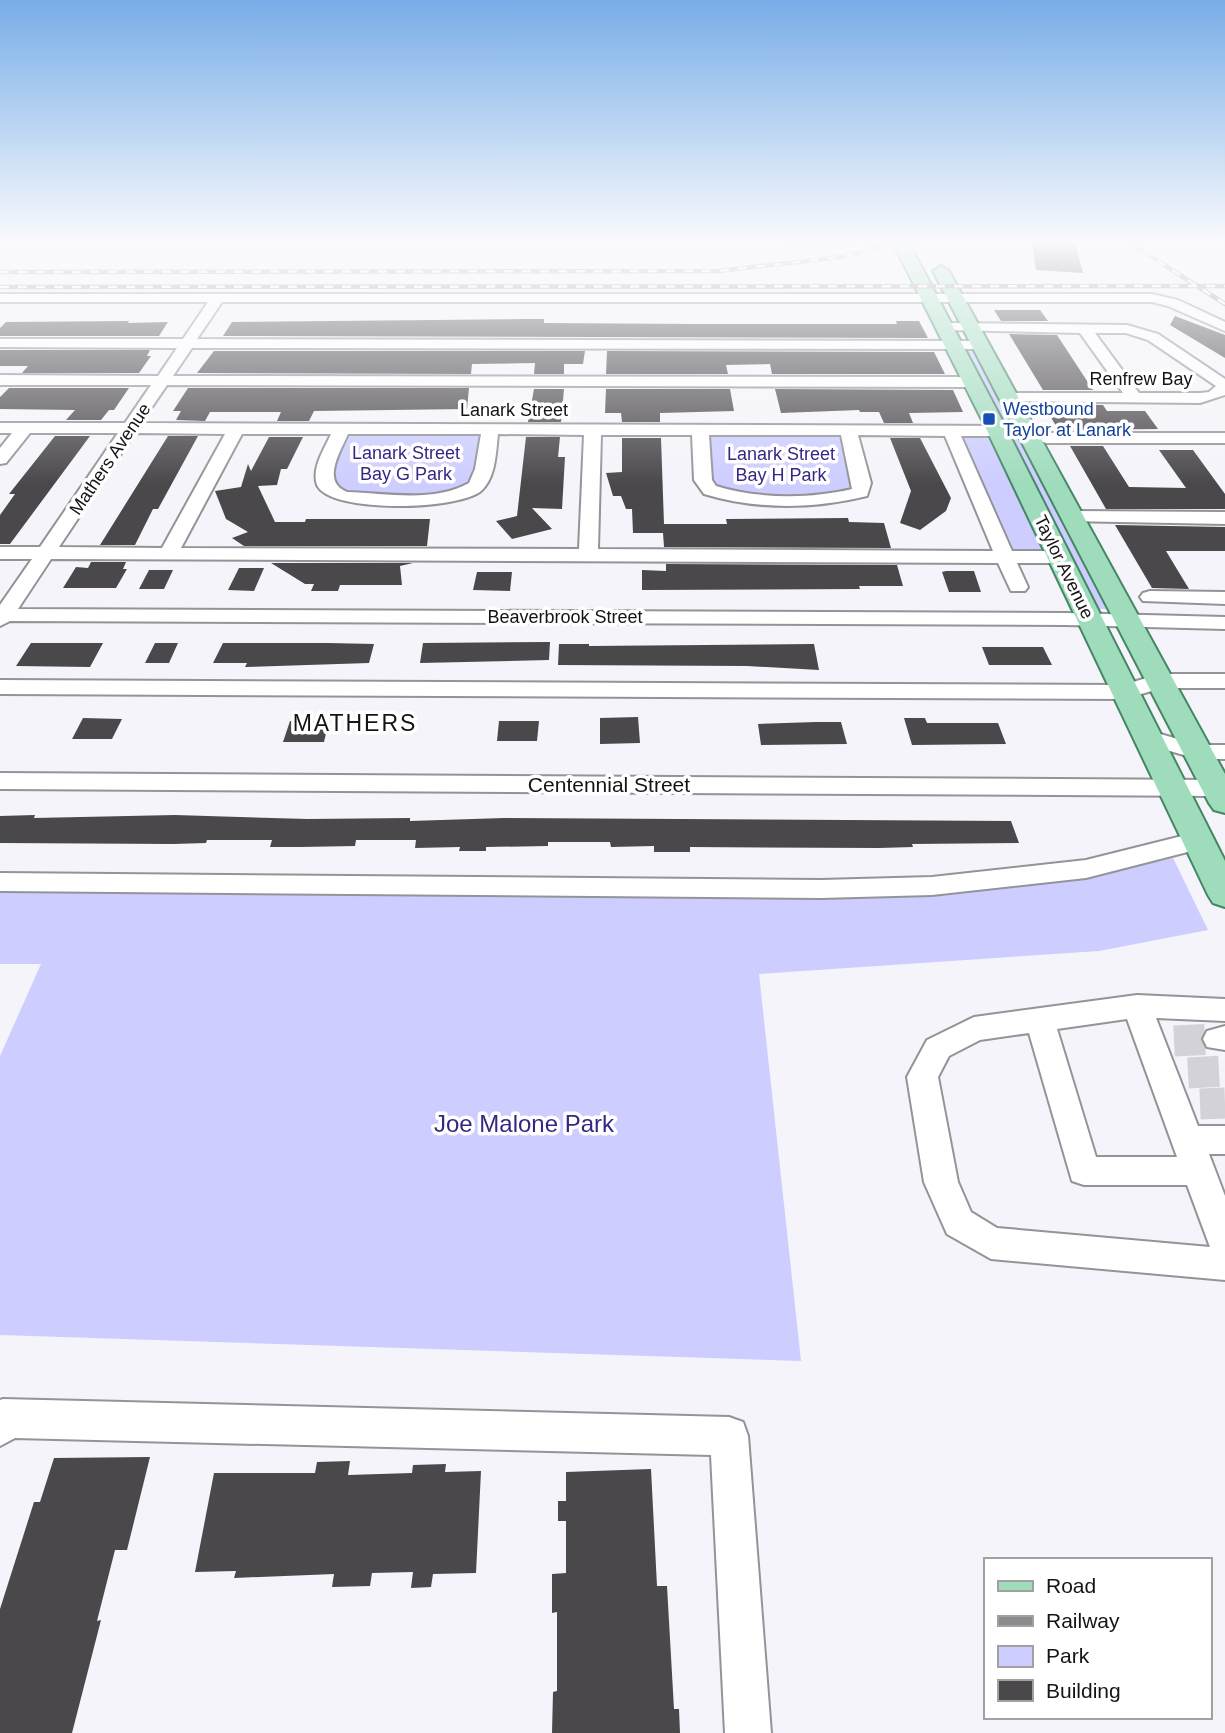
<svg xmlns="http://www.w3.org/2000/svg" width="1225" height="1733" viewBox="0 0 1225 1733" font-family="Arial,sans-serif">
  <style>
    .green { fill: #cdceff }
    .building { fill: #4b484c }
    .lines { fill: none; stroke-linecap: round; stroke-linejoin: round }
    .minor-tunnel { stroke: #d2d2d8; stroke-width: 31; stroke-dasharray: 31 16; stroke-linecap: butt }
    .minor-casing { stroke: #939398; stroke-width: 4 }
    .major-casing { stroke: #458765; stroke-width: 4 }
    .minor { fill: #fff; fill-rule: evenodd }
    .major { fill: #9fdcbc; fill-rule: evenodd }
    .rail-casing { stroke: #8b8b8f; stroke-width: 4.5 }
    .rail { stroke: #fff; stroke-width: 2.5; stroke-dasharray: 9; stroke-linecap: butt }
    .transit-dot { fill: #1a4fb4; stroke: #fff; stroke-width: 2.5 }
    .labels { text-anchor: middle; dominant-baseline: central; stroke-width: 7; stroke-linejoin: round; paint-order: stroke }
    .far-street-label { font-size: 18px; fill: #141416; stroke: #fff }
    .far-transit-label { font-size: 18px; fill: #164399; stroke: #fff; text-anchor: start }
    .far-park-label { font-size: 18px; fill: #372783; stroke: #fff }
    .street-label { font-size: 21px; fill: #141416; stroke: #fff }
    .neighbourhood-label { font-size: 23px; letter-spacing: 2px; fill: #141416; stroke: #fff }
    .near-park-label { font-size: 24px; fill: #372783; stroke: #fff }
  </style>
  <rect width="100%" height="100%" fill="#f4f4fa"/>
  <!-- green -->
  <path class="green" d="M780 241H880L787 259Z
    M969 349 976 351 1013 425H1004L964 351Z
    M342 429H490L481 478 455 496 345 497 325 488Z
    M951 431H997L1059 557 1005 556Z
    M714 434H829L843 439 855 483 843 492 817 495H745L722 490 710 481 707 439Z
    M1011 437H1020L1109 609H1096L1009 439Z
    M1173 858 1208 930 1099 951 759 974 801 1361 0 1335V1056L41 964H0V892L885 896 952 894 1086 878Z"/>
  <!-- building -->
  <path class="building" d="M1032 241H1075L1083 273 1036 270Z
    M994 310H1040L1048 321H1001Z
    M1175 316 1225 335V358L1170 325Z
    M524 319H544V323L695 324H897L896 321H919L928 338 223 336 232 322Z
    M129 321 128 323 168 322 159 336H0V328L6 322Z
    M1009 334 1057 335 1093 390H1043Z
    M0 350H150L147 356H151L139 373H22L28 366H0Z
    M214 351H585L583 364H564V374H534L535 363 472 364 471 374 197 373Z
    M607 351 934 352 945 374H772L770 364 726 365 728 374H606Z
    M9 388H129L114 410H109L101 420H66L75 410 0 409V397Z
    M188 388H469L467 409 314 411 309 421H277L281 412H210L205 421 176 420 181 411H173Z
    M534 389H564L561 422H528Z
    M606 389H730L734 411 660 413V422H622L621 413H605Z
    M775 389 953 390 963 412 909 413 913 423H884L879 412H860L859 410 781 413Z
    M1052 404 1103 405 1107 411H1145L1158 429 1062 430 1058 429 1047 411H1056Z
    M55 436H90L10 544H0V515L15 494H9Z
    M168 436H198L158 509H153L135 545H100Z
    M269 437H303L287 469H281L277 485 258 486 275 522H305L306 519H430L427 546H244L232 538 248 532 226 519 215 491 241 487 248 464 251 471Z
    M526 437H560L558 457H565L562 509 532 508 552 529 512 539 496 521 517 516Z
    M622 438H661L664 524H727L726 519 848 518 849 522 884 523 891 548 664 547 663 533H633L632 509H626L621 496H613L606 473 622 472Z
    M890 438H920L951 498 946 511 920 530 900 523 911 491Z
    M1070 446H1103L1129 487 1186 488 1159 450H1193L1225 494V509H1106Z
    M1115 525 1225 527V551H1166L1189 589 1152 588Z
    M91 562H126L123 569H127L116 588H63L76 567 88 568Z
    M271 563H413L400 566 402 585H340L338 591H311L314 584H305Z
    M666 564 897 565 903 586H859L860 589 642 590V570L666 571Z
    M239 568H264L254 591 228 590Z
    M149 570H173L164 589H139Z
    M946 571H974L981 592H949L942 572Z
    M477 572H512L510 591 473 590Z
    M550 642 549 660 420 663 423 643Z
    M31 643H103L90 667 16 666Z
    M155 643H178L169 663H145Z
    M223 643H328L374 644 369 663 245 667 247 663H213Z
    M559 644H589V646L814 644 819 670 747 666 558 665Z
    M982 647H1043L1052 665H989Z
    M638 717 640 743 600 744V718Z
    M83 718 122 719 112 739H72Z
    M904 718H925L927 723H998L1006 744 912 745Z
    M290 721H329L324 742H283Z
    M499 721H539L537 741H497Z
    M816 722H841L847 744 761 745 758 724Z
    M35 815 34 818 175 815 308 819 410 818V821L504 818 1011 821 1019 843 912 844 913 847 879 848 690 847V852H654V846L611 847 610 842H548V846L486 847V851H459L460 847 415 848 416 840H356L355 846 300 847H270L272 840H207L206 843 173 844 0 843V816Z
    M150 1457 127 1550H115L97 1621 101 1620 72 1733H0V1609L34 1502H40L54 1458Z
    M350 1461 348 1475 412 1473 413 1465 446 1464 445 1472 481 1471 476 1573 433 1574 431 1587 411 1588 413 1572 372 1573 370 1586 332 1587 334 1574 234 1578 236 1571 195 1572 214 1473H315L317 1462Z
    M651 1469 657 1586H667L674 1709H679L680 1733H552L553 1692 557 1691V1612L552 1613V1574L566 1573V1521H558V1501H566V1472Z"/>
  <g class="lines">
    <!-- minor-tunnel -->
    <path class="minor-tunnel" d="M1174 1041 1218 1039
      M1188 1073 1225 1071
      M1200 1104 1225 1103"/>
    <defs>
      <path id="minor" d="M0 294H1152L1178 300 1225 322V331L1168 306 1152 302H222L197 339 981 341 988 345 981 349 192 348 173 376 973 377 981 382 973 387 167 385 141 423 1027 426 1048 433H1225V443H1046L1025 436H961L1012 551H1059L1069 557 1059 563H1017L1028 587 1025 591H1011L998 563 51 559 18 609 1066 613 1225 617V629L1066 625 10 621 0 626V605L32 559H0V547H40L118 433H30L6 463 0 464V448L12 433H0V423H125L151 385H0V375L158 376 177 348 0 347V339H183L208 302H0ZM135 433 225 434 162 548 59 547ZM242 434H331C325 448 311 468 317 485 330 514 459 510 481 491 496 478 496 451 498 434L584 435 579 549 181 548ZM348 434H481L475 469 469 483C434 503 386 493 347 492 321 482 340 452 348 434ZM601 435H692L694 480 704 494C757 510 814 509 867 496L871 483 858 435 945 436 993 551 598 549ZM709 435H841L852 489C810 499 758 499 716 486L712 480Z
        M951 323 1127 325 1158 334 1225 379V395L1200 403 1003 401 1001 398 1003 395 1009 393H1123L1080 333 946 330 944 327ZM1095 333H1126L1148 340 1216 386 1209 392 1200 393H1139Z
        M1073 511 1225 512V524L1066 521 1064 517Z
        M1150 591 1225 592V604L1143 601 1140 597 1143 593Z
        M1160 674H1225V688H1162L1124 699 0 694V680L1123 685Z
        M1146 730 1199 745H1225V759H1198L1138 742 1134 737 1138 732Z
        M0 773 1217 780 1225 782V794L1217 796 0 789Z
        M1198 832 1207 835 1211 841 1207 847 1086 878 932 895 821 898 0 891V873L821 880 932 877 1086 860Z
        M1137 995 1225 999V1021L1156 1018 1198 1126H1225V1154H1209L1225 1196V1280L991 1259 947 1234 924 1182 907 1077 927 1040 974 1017ZM1127 1019 1177 1157H1096L1057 1029ZM1029 1033 1072 1181 1084 1185H1187L1210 1247 997 1228 971 1212 958 1182 938 1077 949 1056 980 1040Z
        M1225 1026V1050L1207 1047 1203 1039 1207 1031Z
        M3 1399 729 1417 743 1422 748 1436 771 1733H725L711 1455 15 1438 0 1446V1400Z"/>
      <path id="major" d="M892 241H908L1003 422 1225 861V907L1213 903 1208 895 983 422Z
        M941 266 949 271 1225 774V813L1214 810 1209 803 933 271Z"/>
    </defs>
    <!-- minor casing -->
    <use href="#minor" class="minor-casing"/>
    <!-- major casing -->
    <use href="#major" class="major-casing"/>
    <!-- minor -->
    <use href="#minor" class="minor"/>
    <!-- major -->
    <use href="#major" class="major"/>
    <defs>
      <path id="rail" d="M1127 241 1225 304
        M0 272 718 271 841 257 903 241
        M0 287 1225 286"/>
    </defs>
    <!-- rail casing -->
    <use href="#rail" class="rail-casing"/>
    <!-- rail -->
    <use href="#rail" class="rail"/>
  </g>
  <!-- sky -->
  <linearGradient id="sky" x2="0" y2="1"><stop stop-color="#78ade8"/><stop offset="0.5" stop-color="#fafafd"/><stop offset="1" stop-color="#fafafd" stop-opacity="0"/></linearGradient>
  <rect width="1225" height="484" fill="url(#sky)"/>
  <!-- markers -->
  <rect class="transit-dot" x="982" y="412" width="14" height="14" rx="3.5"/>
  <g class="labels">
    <!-- far-street labels -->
    <g class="far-street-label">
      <text x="1141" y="379">Renfrew Bay</text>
      <text x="514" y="410">Lanark Street</text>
      <text transform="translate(110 459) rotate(-56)">Mathers Avenue</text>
      <text transform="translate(1064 567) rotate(64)">Taylor Avenue</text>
      <text x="565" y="617">Beaverbrook Street</text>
    </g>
    <!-- far-transit labels -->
    <g class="far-transit-label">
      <text x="1003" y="409">Westbound<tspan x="1003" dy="21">Taylor at Lanark</tspan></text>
    </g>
    <!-- far-park labels -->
    <g class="far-park-label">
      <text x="406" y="453">Lanark Street<tspan x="406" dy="21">Bay G Park</tspan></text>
      <text x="781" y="454">Lanark Street<tspan x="781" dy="21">Bay H Park</tspan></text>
    </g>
    <!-- street labels -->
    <g class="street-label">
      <text x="609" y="784">Centennial Street</text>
    </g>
    <!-- neighbourhood labels -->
    <g class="neighbourhood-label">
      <text x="355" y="723">MATHERS</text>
    </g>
    <!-- near-park labels -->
    <g class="near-park-label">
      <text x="524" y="1123">Joe Malone Park</text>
    </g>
  </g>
  <!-- legend -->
  <rect x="984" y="1558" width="228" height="161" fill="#ffffff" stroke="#a1a1a2" stroke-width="2"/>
  <rect x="998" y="1581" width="35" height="10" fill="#9fdcbc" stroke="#a1a1a2" stroke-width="2"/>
  <text x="1046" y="1593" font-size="21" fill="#141416">Road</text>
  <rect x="998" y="1616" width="35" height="10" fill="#8b8b8f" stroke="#a1a1a2" stroke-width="2"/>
  <text x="1046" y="1628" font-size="21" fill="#141416">Railway</text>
  <rect x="998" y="1646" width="35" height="21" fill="#cdceff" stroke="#a1a1a2" stroke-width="2"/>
  <text x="1046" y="1663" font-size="21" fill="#141416">Park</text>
  <rect x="998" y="1680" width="35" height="21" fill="#4b484c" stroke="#a1a1a2" stroke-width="2"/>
  <text x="1046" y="1698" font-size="21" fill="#141416">Building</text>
</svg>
